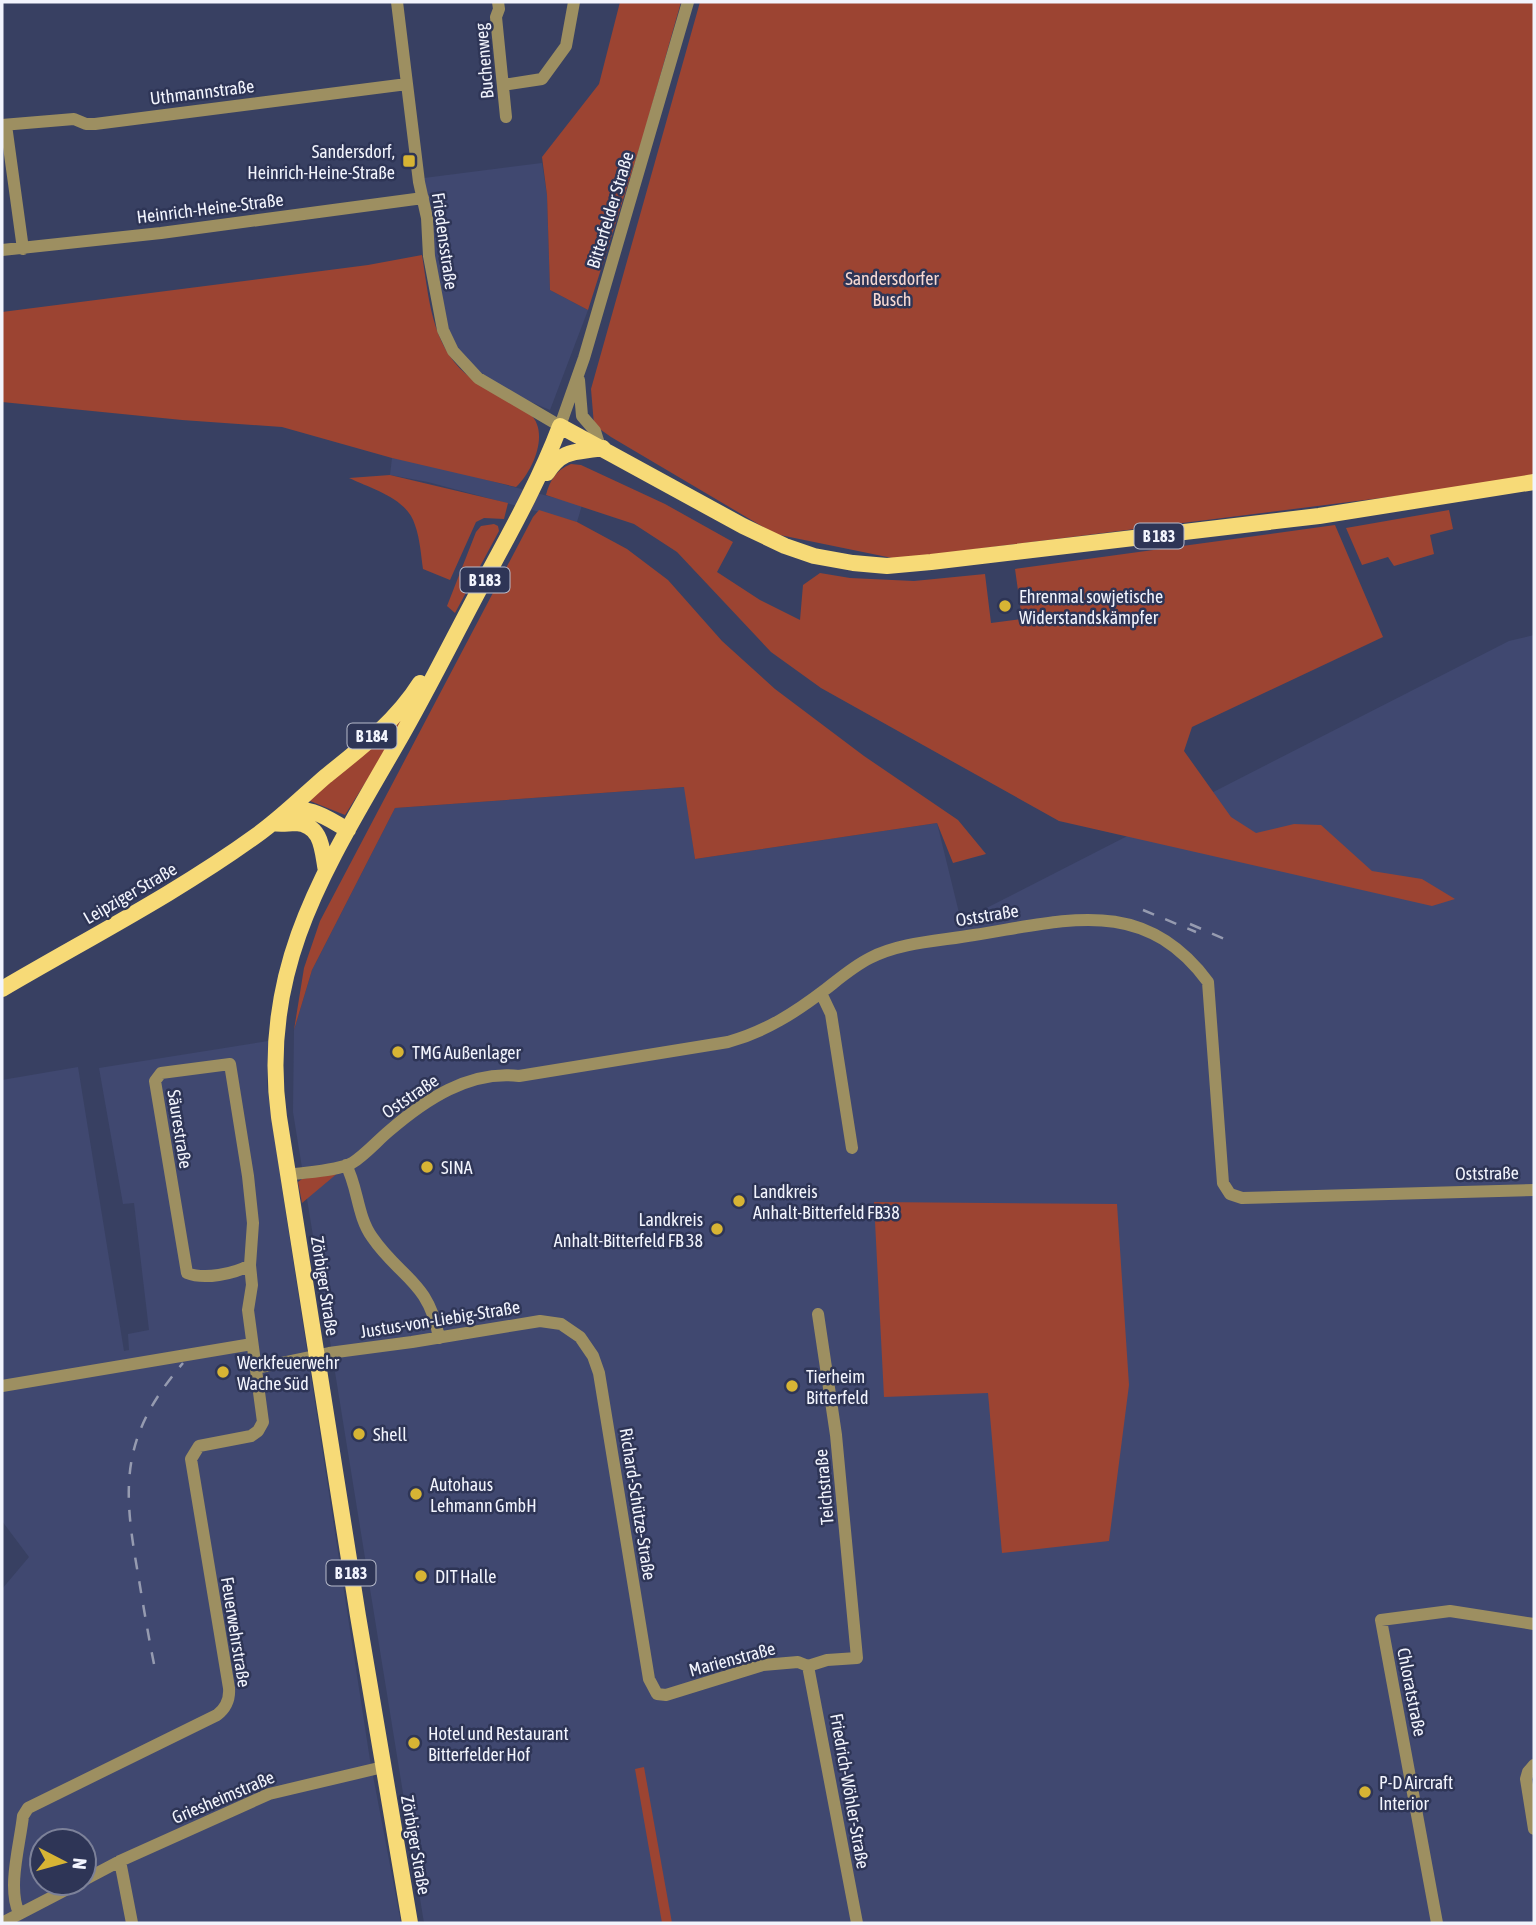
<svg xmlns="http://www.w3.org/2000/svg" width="1536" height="1925" viewBox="0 0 1536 1925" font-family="'Asap Condensed',sans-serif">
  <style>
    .built { fill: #404870; fill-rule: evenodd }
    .green { fill: #9c4432 }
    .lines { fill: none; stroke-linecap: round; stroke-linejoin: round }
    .minor { stroke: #9d8f61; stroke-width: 12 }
    .major { stroke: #f7da77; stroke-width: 16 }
    .rail { stroke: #969bb0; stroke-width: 2.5; stroke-dasharray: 12 12; stroke-linecap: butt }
    .poi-dot { fill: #d7b434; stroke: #2e3556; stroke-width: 2.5 }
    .labels { text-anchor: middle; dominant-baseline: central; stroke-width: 5; stroke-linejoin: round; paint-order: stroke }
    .shield { fill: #2e3556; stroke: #b7bbcb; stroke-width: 2 }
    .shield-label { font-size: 16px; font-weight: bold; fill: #f2f4fd }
    .street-label { font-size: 18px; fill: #f2f4fd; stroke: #2e3556 }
    .poi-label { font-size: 18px; fill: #f2f4fd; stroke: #2e3556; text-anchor: start }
    .park-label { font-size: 18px; fill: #f7d9d2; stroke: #2e3556 }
  </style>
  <rect width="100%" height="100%" fill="#384062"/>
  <!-- built -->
  <path class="built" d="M542 163 547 195 550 290 588 310 550 410 512 394 484 377 454 346 443 315 424 178Z
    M392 458 431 465 582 505 577 522 428 482 390 475Z
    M1534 635V1923H424L293 1112 294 1030 312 970 395 808 685 787 695 859 937 823 961 921 1509 641Z
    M268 1041 267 1086 283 1195 370 1760 401 1923H2V1589L29 1557 2 1521V1080L78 1067 124 1351 129 1350 128 1334 149 1330 134 1203 123 1204 99 1068ZM42 1841H84V1883H42Z"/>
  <!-- green -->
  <path class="green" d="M620 2H681L643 137 588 310 550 290 547 195 542 157 599 84Z
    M700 2H1534V474L1476 486 897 559 775 534 611 437 594 425 591 389Z
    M422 255C429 297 431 344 466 374 484 390 509 401 530 414 550 432 533 471 516 487L392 458 282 427 182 420 2 402V312L368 265Z
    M571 464 581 465 665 504 733 542 717 572 760 600 800 620 803 585 820 573 850 578 914 581 985 574 991 623 1022 619 1015 569 1335 525 1383 637 1192 727 1184 751 1231 817 1256 833 1294 824 1321 825 1372 871 1422 879 1455 899 1432 906 1059 821 821 688 771 652 677 552 634 524 546 495C550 480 556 470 571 464Z
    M390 475 508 503 504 519 484 518 476 522 450 580 423 569C421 555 420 539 415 525 407 498 372 489 349 478Z
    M539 510 577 522 627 549 668 580 722 641 775 689 864 756 958 820 986 854 953 863 937 823 695 859 684 787 395 808 312 970 294 1030 304 968 320 921 533 517Z
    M1449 510 1453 529 1430 535 1434 554 1394 566 1388 557 1362 565 1346 528Z
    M494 524 498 526 499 531 455 613 447 606 476 532 481 526Z
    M411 710 345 815 305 799Z
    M339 1172 302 1203 298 1182 302 1179Z
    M874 1202 1117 1204 1129 1385 1109 1541 1002 1553 988 1393 884 1397Z
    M644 1767 672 1923H662L635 1769Z"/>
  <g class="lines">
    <!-- minor -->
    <path class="minor" d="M397 2 419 182 427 218 429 256 443 330 453 351 478 378 560 426 584 358 688 2
      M498 2 499 9 496 17 506 117
      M503 85 542 79 566 46 574 2
      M2 125 74 119 86 124H95L407 84
      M6 125 23 249
      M2 250 161 233 423 198
      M579 380 582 416 595 431 600 447
      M821 993 831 1014 852 1148
      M346 1165C358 1187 357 1216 372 1237 400 1278 429 1281 439 1338
      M288 1175C305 1172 338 1171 352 1163 365 1155 377 1141 389 1131 425 1100 469 1070 519 1076L728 1042C765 1032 796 1012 826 989 840 978 854 966 870 958 901 942 940 941 974 935 1065 921 1143 894 1208 982L1223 1183 1230 1194 1242 1198 1534 1190
      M257 1368 329 1353 412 1342 540 1321 561 1324 580 1337 593 1356 599 1373 649 1679 657 1694 666 1695 763 1665 798 1662 808 1666 827 1660 857 1658 836 1435 818 1314
      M2 1386 252 1344
      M808 1666 857 1923
      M1534 1765 1528 1772 1526 1779 1534 1829
      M120 1861 132 1923
      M84 1880 120 1861 269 1794 383 1767
      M19 1913C7 1888 20 1844 23 1816L28 1808 217 1715C226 1708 230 1700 229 1688L191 1459 199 1446 251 1436 258 1431 263 1422 248 1310 252 1285 250 1265 253 1223 248 1176 230 1064 161 1073 155 1081 187 1273C204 1280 234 1274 250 1265
      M2 1923 79 1883
      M1437 1923 1381 1620 1450 1611 1534 1624"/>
    <!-- major -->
    <path class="major" d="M547 473C563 448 577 453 603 448
      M285 814C309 803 328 819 348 830
      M273 823C281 825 288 823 296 823 323 825 322 851 326 871
      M2 989C87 939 177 893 257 835 282 817 303 796 326 776 360 749 397 720 420 683
      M410 1923 358 1616 279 1117C258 963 331 860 403 733 429 687 453 639 478 592 507 538 538 484 560 426L743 526 785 546 814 556 853 563 887 566 931 562 1319 516 1534 482"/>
    <!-- rail -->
    <path class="rail" d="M1143 910 1196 932
      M1190 924 1227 940
      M154 1664C148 1634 143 1604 138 1574 122 1484 121 1436 183 1363"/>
  </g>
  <!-- markers -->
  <g class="poi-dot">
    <rect x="402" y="154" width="14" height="14" rx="3.5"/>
    <circle cx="1005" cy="606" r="7"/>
    <circle cx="398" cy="1052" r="7"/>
    <circle cx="427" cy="1167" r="7"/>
    <circle cx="739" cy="1201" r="7"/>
    <circle cx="717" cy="1229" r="7"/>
    <circle cx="223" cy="1372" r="7"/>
    <circle cx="792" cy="1386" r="7"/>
    <circle cx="359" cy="1434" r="7"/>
    <circle cx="416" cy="1494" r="7"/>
    <circle cx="421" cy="1576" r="7"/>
    <circle cx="414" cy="1743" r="7"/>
    <circle cx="1365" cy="1792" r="7"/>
  </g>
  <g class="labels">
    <!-- shield labels -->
    <g class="shield">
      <rect x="1134.5" y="523.5" width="49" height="25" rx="5"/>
      <rect x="460.5" y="567.5" width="49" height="25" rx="5"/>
      <rect x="347.5" y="723.5" width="49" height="25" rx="5"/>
      <rect x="326.5" y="1560.5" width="49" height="25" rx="5"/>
    </g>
    <g class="shield-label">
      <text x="1159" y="536">B 183</text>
      <text x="485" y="580">B 183</text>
      <text x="372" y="736">B 184</text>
      <text x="351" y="1573">B 183</text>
    </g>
    <!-- street labels -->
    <g class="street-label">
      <text transform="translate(484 61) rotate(-95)">Buchenweg</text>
      <text transform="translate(202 92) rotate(-7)">Uthmannstraße</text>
      <text transform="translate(210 208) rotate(-7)">Heinrich-Heine-Straße</text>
      <text transform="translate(610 210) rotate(-73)">Bitterfelder Straße</text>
      <text transform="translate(445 241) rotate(82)">Friedensstraße</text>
      <text transform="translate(130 893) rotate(-30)">Leipziger Straße</text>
      <text transform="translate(987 915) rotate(-9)">Oststraße</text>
      <text transform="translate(410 1096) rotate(-34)">Oststraße</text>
      <text transform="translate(180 1129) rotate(81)">Säurestraße</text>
      <text transform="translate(1487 1173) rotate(-1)">Oststraße</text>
      <text transform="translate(325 1286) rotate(81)">Zörbiger Straße</text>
      <text transform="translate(440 1319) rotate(-9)">Justus-von-Liebig-Straße</text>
      <text transform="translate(824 1487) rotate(-95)">Teichstraße</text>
      <text transform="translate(638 1504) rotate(81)">Richard-Schütze-Straße</text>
      <text transform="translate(236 1632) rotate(81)">Feuerwehrstraße</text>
      <text transform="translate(732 1659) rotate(-15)">Marienstraße</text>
      <text transform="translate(1412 1692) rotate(79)">Chloratstraße</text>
      <text transform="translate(850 1791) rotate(80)">Friedrich-Wöhler-Straße</text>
      <text transform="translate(223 1797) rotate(-23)">Griesheimstraße</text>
      <text transform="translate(416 1845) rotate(80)">Zörbiger Straße</text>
    </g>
    <!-- poi labels -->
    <g class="poi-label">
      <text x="395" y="151" text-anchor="end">Sandersdorf,<tspan x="395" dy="21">Heinrich-Heine-Straße</tspan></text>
      <text x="1019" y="596">Ehrenmal sowjetische<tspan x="1019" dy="21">Widerstandskämpfer</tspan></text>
      <text x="412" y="1052">TMG Außenlager</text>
      <text x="441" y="1167">SINA</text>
      <text x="753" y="1191">Landkreis<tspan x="753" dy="21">Anhalt-Bitterfeld FB38</tspan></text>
      <text x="703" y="1219" text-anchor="end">Landkreis<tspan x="703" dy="21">Anhalt-Bitterfeld FB 38</tspan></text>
      <text x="237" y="1362">Werkfeuerwehr<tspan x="237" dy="21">Wache Süd</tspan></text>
      <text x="806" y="1376">Tierheim<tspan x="806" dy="21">Bitterfeld</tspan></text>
      <text x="373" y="1434">Shell</text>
      <text x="430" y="1484">Autohaus<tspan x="430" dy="21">Lehmann GmbH</tspan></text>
      <text x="435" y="1576">DIT Halle</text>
      <text x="428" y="1733">Hotel und Restaurant<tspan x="428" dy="21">Bitterfelder Hof</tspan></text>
      <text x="1379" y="1782">P-D Aircraft<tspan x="1379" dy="21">Interior</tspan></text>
    </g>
    <!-- park labels -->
    <g class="park-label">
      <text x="892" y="278">Sandersdorfer<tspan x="892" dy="21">Busch</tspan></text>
    </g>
  </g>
  <!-- border -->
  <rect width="1536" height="1925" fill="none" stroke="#f2f4fd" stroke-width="7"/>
  <!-- north arrow -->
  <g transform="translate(63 1862) rotate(96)"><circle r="33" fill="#2e3556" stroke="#7c8199" stroke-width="2"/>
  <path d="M0-5L12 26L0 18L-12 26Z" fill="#d7b434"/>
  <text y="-10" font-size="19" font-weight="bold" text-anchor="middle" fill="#f2f4fd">N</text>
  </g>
</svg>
